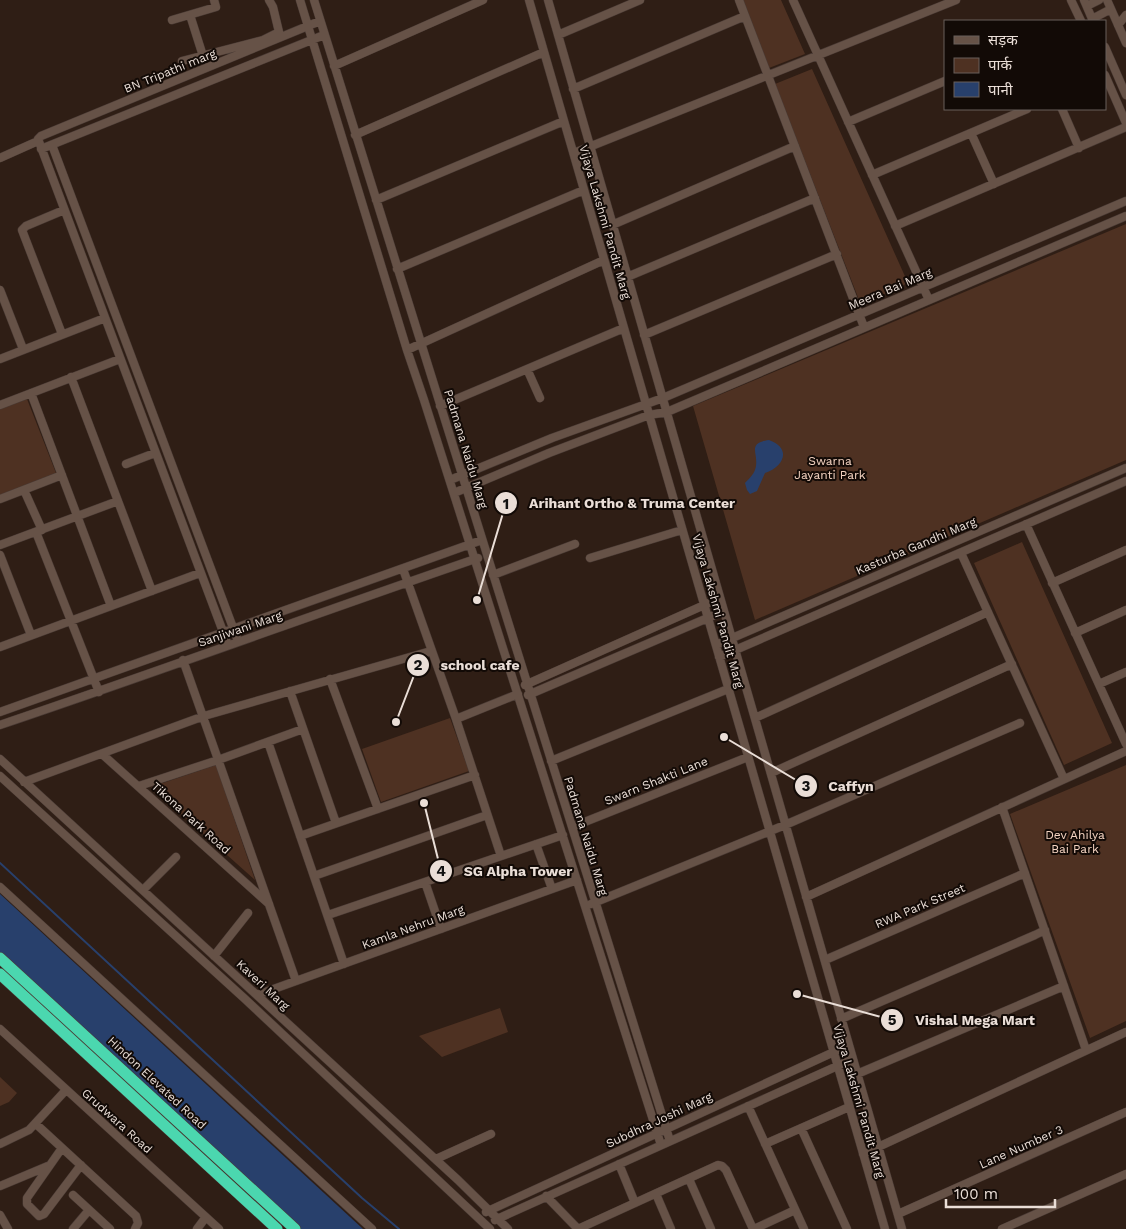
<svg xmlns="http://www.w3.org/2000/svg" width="1126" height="1229" viewBox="0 0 1126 1229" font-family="'Work Sans','Noto Sans Devanagari',sans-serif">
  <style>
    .green { fill: #4e3122 }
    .water { fill: #28406c }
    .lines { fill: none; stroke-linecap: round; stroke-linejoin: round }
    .stream { stroke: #28406c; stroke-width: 2 }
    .minor-casing { stroke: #4a3b35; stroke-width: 9 }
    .highway-casing { stroke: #4a3b35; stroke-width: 12 }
    .minor { stroke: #665247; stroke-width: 8 }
    .highway { stroke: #4bd7af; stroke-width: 11 }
    .labels { text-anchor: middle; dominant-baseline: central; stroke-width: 4; stroke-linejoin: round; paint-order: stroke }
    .street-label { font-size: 12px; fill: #eaded7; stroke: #120a06 }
    .park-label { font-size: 12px; fill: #f4d3c1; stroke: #120a06 }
    .leader { fill: none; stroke: #eaded7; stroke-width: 2 }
    .callout-dot { fill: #eaded7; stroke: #120a06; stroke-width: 2 }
    .mark-label { font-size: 15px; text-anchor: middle; font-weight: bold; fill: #111 }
    .callout-label { font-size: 14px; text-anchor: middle; font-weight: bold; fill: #eaded7; stroke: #120a06; stroke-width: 4; stroke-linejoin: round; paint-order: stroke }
  </style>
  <rect width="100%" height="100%" fill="#2f1e15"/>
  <!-- green -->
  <path class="green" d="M742 0H781L805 54 769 68Z
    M812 69 908 283 861 305 775 84Z
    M1126 224V460L755 620 693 406Z
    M27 399 56 473 0 495V409Z
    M1022 542 1112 743 1064 765 974 563Z
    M450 718 469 771 381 802 362 749Z
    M216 765 255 880 151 787Z
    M1126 765V1021L1090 1038 1010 814Z
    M500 1008 508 1032 442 1057 419 1036Z
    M0 1077 17 1093 9 1102 0 1106Z"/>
  <!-- water -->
  <path class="water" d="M769 440C792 448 784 467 765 473L757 491 750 494 747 490 745 483C750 478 755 473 756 466 758 452 747 443 769 440Z
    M0 894 363 1229H295L0 956Z"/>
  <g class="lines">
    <!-- stream -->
    <path class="stream" d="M0 863 362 1198 399 1229"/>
    <defs>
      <path id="minor" d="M300 0 407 350 424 400 661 1145
        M314 0 670 1141
        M529 0 885 1229
        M548 0 902 1229
        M739 0 864 327
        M793 0 929 300
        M1071 0 1081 21
        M1084 0 1093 21
        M1107 0 1126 43
        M1087 6 1099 0
        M190 15 203 56
        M1092 19 1111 9
        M172 20 216 7 214 0
        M1118 25 1126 15
        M558 35 640 0
        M1105 47 1126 95
        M182 61 263 40 279 32 273 7 269 0
        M334 66 483 0
        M1105 75 1126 123
        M573 89 745 16
        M1062 109 1079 148
        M848 122 945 81
        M971 133 994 184
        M355 135 544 52
        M52 145 238 641
        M41 149 324 35
        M574 153 956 0
        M0 158 38 141
        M872 175 1027 109
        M376 200 564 121
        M612 225 795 146
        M895 226 1126 127
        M397 269 584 190
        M627 277 815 198
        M0 290 23 349
        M62 334 22 230 26 226 64 210
        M644 335 837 254
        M407 350 604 260
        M0 359 105 318
        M527 369 540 398
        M71 377 152 591
        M31 393 111 606
        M0 405 120 359
        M440 406 624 328
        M126 464 155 453
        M450 480 552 438 663 398 1126 201
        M24 490 42 530
        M454 493 549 453 649 415 667 412 1126 216
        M0 499 62 475
        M1026 524 1126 744
        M36 532 99 692
        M0 545 118 501
        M961 553 1064 779
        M0 555 31 635
        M590 558 682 530
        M403 569 456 719 501 856
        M493 575 575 544
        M1052 583 1126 550
        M1075 633 1126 610
        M228 645 38 139 41 136 320 21
        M716 645 1126 468
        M0 647 200 573
        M719 657 1126 481
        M183 660 296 981
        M330 679 378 809
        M1099 684 1126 672
        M525 685 720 598
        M290 691 336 823
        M528 695 724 611
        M0 712 482 540
        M755 718 988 612
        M456 719 518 694
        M0 725C160 671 318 613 478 558
        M268 742 344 964
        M102 754 269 904
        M0 759 458 1180 508 1229
        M551 761 728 689
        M771 773 1012 664
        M0 776 245 999 490 1229
        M24 782 204 716 431 651
        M139 786 218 760 303 729
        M1002 807 1086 1050
        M572 827 748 757
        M300 836 475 775
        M536 844 552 889
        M314 876 487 815
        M425 882 441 929
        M0 887 372 1229
        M143 890 176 857
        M806 897 1126 751
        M591 904 785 825 1020 723
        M328 915 563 835
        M214 956 248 913
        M825 960 1025 873
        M257 995 577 880
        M841 1019 1035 935 1045 930
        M0 1029 219 1229
        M857 1074 1064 986
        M748 1106 804 1229
        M36 1124 136 1216 138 1223 135 1229
        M801 1128 847 1229
        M0 1144 29 1130 66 1090
        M765 1144 849 1107
        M62 1148 27 1198V1204L39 1216 44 1214 81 1165
        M863 1154 1126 1032
        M436 1159 491 1134
        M619 1164 635 1203
        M689 1179 711 1229
        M0 1186 48 1166
        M656 1194 671 1229
        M73 1195 110 1229
        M546 1196 578 1229
        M486 1212 849 1045
        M898 1214 1126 1112
        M0 1215 8 1229
        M495 1220 853 1059
        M73 1229 89 1210
        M197 1229 206 1217
        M578 1229 718 1165 722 1166 726 1170 753 1229
        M754 1229 795 1210
        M1002 1229 1126 1174"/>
      <path id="highway" d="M0 958 295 1229
        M0 974 277 1229"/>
    </defs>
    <!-- minor casing -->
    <use href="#minor" class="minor-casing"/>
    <!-- highway casing -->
    <use href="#highway" class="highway-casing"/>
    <!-- minor -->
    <use href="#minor" class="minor"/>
    <!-- highway -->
    <use href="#highway" class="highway"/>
  </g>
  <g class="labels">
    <!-- street labels -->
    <g class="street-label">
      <text transform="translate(170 71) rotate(-22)">BN Tripathi marg</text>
      <text transform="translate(605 222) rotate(74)">Vijaya Lakshmi Pandit Marg</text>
      <text transform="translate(890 289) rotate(-23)">Meera Bai Marg</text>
      <text transform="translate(466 449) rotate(73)">Padmana Naidu Marg</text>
      <text transform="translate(916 546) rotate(-23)">Kasturba Gandhi Marg</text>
      <text transform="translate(718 611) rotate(74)">Vijaya Lakshmi Pandit Marg</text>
      <text transform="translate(240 629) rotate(-19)">Sanjiwani Marg</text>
      <text transform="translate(656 781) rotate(-22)">Swarn Shakti Lane</text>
      <text transform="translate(191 818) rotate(42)">Tikona Park Road</text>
      <text transform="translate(586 836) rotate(73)">Padmana Naidu Marg</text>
      <text transform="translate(920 906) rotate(-23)">RWA Park Street</text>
      <text transform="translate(413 927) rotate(-20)">Kamla Nehru Marg</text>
      <text transform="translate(263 985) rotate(43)">Kaveri Marg</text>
      <text transform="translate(157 1083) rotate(43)">Hindon Elevated Road</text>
      <text transform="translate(859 1101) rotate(74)">Vijaya Lakshmi Pandit Marg</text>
      <text transform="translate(659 1120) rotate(-25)">Subdhra Joshi Marg</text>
      <text transform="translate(117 1121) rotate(42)">Grudwara Road</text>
      <text transform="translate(1021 1147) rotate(-24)">Lane Number 3</text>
    </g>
    <!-- park labels -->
    <g class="park-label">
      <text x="830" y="461">Swarna<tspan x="830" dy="14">Jayanti Park</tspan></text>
      <text x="1075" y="835">Dev Ahilya<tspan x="1075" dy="14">Bai Park</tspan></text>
    </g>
  </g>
  <!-- callouts -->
  <path class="leader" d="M477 600L506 503M396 722L418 665M724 737L806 786M424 803L441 871M797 994L892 1020"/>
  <g class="callout-dot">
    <circle cx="477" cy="600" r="5"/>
    <circle cx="396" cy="722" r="5"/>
    <circle cx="724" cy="737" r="5"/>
    <circle cx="424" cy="803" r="5"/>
    <circle cx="797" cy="994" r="5"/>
    <circle cx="506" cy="503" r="12"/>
    <circle cx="418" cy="665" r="12"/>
    <circle cx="806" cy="786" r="12"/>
    <circle cx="441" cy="871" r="12"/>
    <circle cx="892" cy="1020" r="12"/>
  </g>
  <g class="mark-label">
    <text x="506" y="509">1</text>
    <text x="418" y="670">2</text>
    <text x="806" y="791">3</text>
    <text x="441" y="876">4</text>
    <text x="892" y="1025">5</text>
  </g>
  <g class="callout-label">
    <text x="632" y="508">Arihant Ortho &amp; Truma Center</text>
    <text x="480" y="670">school cafe</text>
    <text x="851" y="791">Caffyn</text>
    <text x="518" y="876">SG Alpha Tower</text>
    <text x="975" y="1025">Vishal Mega Mart</text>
  </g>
  <!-- legend -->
  <rect x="944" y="20" width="162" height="90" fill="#120a06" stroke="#685f5a"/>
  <rect x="954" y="36" width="25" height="8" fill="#665247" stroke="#685f5a"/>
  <text x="988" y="45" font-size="15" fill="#eaded7">सड़क</text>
  <rect x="954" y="58" width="25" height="15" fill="#4e3122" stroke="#685f5a"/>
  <text x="988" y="70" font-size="15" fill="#eaded7">पार्क</text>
  <rect x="954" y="82" width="25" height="15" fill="#28406c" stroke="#685f5a"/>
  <text x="988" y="95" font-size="15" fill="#eaded7">पानी</text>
  <!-- scale -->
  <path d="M946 1199v8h109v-8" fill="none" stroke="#eaded7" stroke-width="2.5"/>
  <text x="954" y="1199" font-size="15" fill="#eaded7" stroke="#120a06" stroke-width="4" paint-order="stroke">100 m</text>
</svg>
